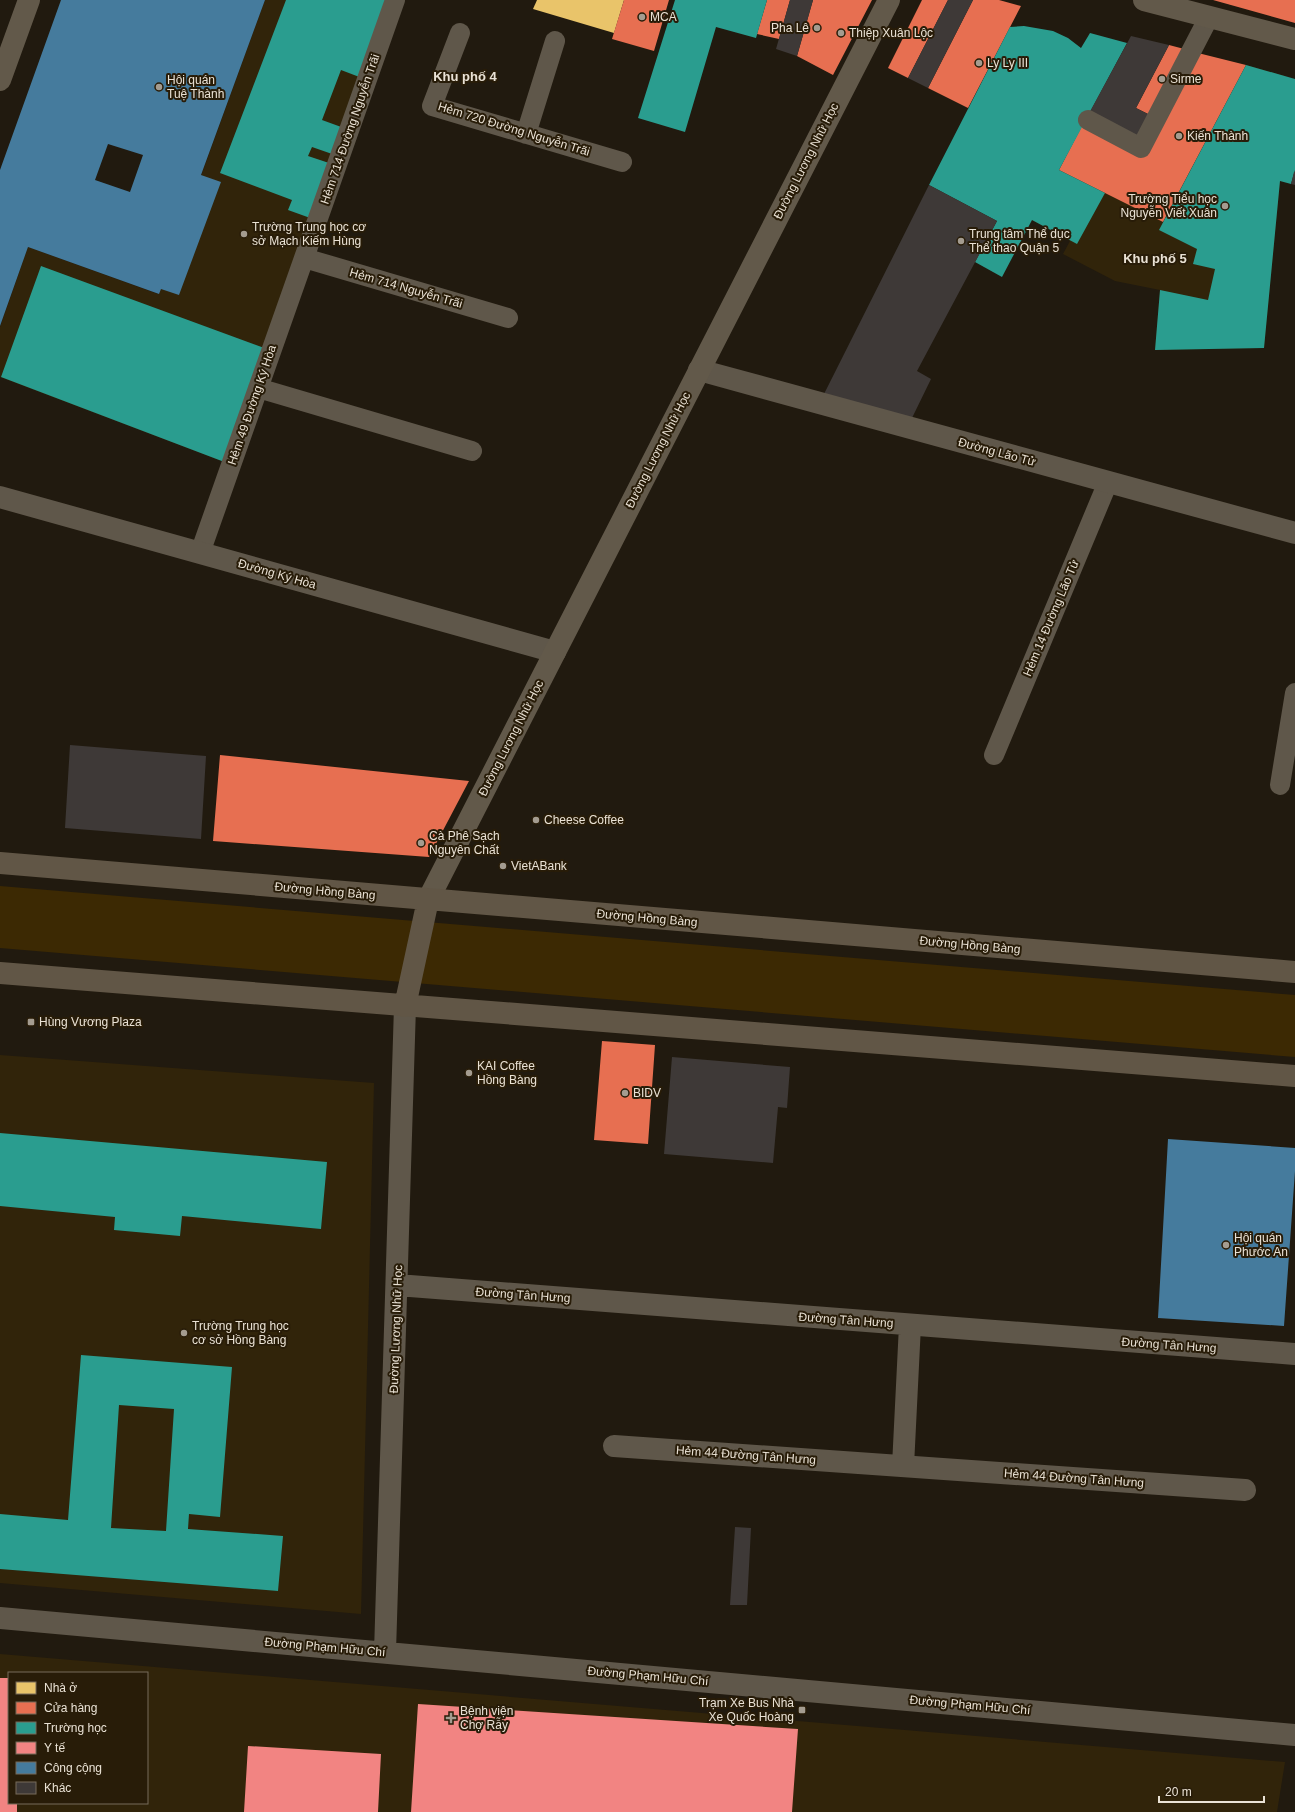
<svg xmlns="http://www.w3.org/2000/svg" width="1295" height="1812" viewBox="0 0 1295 1812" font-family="Arial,sans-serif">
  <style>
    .built { fill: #31240a; fill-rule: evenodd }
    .green { fill: #3c2903 }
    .homes { fill: #e9c46a }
    .shops { fill: #e76f51 }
    .schools { fill: #2a9d8f; fill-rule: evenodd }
    .health { fill: #f28482 }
    .public { fill: #457b9d; fill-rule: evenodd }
    .building { fill: #3e3937 }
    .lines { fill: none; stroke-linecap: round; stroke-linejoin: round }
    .lane { stroke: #5f574a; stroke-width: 20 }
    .street { stroke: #5f574a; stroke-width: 22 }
    .secondary { stroke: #62594a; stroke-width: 22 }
    .primary { stroke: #615646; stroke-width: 22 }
    .poi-dot { fill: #a49c90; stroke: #281c08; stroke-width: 1.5 }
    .labels { text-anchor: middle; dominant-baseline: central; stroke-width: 4; stroke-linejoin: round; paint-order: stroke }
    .poi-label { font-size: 12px; fill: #eae2d5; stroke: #281c08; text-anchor: start }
    .street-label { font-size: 12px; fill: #eae2d5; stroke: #281c08 }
    .neighbourhood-label { font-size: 13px; font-weight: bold; fill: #eae2d5; stroke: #281c08 }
  </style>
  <rect width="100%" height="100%" fill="#211a0f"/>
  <!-- built -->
  <path class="built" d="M265 0H389L227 463 0 377V327L28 247 158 294Z
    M1246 65 1285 76 1246 172 1280 181 1264 348 1155 350 1160 290 1115 281 1063 254 1070 241 1032 220 1059 170 1163 222Z
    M0 1055 374 1083 361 1614 0 1583Z
    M0 1654 1285 1762 1277 1812H0ZM9 1673H147V1803H9Z"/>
  <!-- green -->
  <path class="green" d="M0 886 1295 995V1057L0 948Z"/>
  <!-- homes -->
  <path class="homes" d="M537 0H624L614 33 533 9Z"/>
  <!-- shops -->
  <path class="shops" d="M624 0H669L654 51 612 39Z
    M767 0H790L779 39 757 34Z
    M813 0H872L833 75 797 56Z
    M922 0H948L908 78 888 68Z
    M973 0H999L1021 6 968 108 928 88Z
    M1213 0H1295V23Z
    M1169 45 1188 50 1154 117 1136 108Z
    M1194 52 1246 65 1163 222 1059 170 1084 122 1142 151Z
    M220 755 469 781 429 857 213 841Z
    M602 1041 655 1045 648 1144 594 1140Z"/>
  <!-- schools -->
  <path class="schools" d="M286 0H389L362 78 341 70 322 120 344 128 335 155 312 147 308 156 332 164 313 219 288 210 292 200 220 173Z
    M675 0H767L756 38 716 27 685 132 638 118Z
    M1024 26 1053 31 1068 38 1081 48 1090 33 1127 43 1059 170 1105 193 1077 244 1032 220 1002 277 975 262 997 221 929 185 1010 27Z
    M1246 65 1295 79V170L1291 184 1280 181 1264 348 1155 350 1160 290 1208 300 1215 269 1193 264 1197 249 1159 230Z
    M41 266 267 349 227 463 1 377Z
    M0 1133 327 1162 321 1229 182 1216 180 1236 114 1230 115 1217 0 1206Z
    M81 1355 232 1367 220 1517 189 1514 188 1529 283 1536 278 1591 0 1569V1514L68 1520ZM119 1405 174 1409 166 1531 111 1528Z"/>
  <!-- health -->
  <path class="health" d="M0 1678H9V1803H17V1812H0Z
    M418 1704 798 1729 792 1812H411Z
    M248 1746 381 1754 378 1812H244Z"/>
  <!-- public -->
  <path class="public" d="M61 0H265L201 175 221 182 179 295 161 289 159 294 28 247 0 326V170ZM108 144 143 155 130 192 95 180Z
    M1168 1139 1295 1148V1171L1284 1326 1158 1318Z"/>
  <!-- building -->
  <path class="building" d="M790 0H813L797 56 776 49Z
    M948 0H973L928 88 908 78Z
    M1131 36 1169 45 1136 108 1154 117 1140 144 1087 117Z
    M1294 172H1295V185L1291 184Z
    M929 185 997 221 917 371 931 379 912 418 824 394Z
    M70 745 206 756 201 839 65 828Z
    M672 1057 790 1067 787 1108 778 1107 773 1163 664 1154Z
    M735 1527 751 1528 747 1605H730Z"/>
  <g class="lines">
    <!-- lane -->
    <path class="lane" d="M460 33 432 106 622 162
      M1088 120 1141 148 1209 17
      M526 134 555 41
      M304 258 508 318
      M258 388 472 451
      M200 553 395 0
      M994 755 1108 482
      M1280 785 1295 693"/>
    <!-- street -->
    <path class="street" d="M699 370 1295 533
      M0 497 555 652
      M397 1285 1295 1354
      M614 1446 1245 1490
      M903 1466 910 1325
      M0 1618 1295 1735
      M385 1652 405 1006"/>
    <!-- secondary -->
    <path class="secondary" d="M1144 0 1295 39
      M0 80 29 0
      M428 900 889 0"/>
    <!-- primary -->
    <path class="primary" d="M0 863 1295 972
      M0 973 1295 1076
      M405 1006 428 900"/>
  </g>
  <!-- markers -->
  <g class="poi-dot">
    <circle cx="642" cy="17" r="4"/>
    <circle cx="817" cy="28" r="4"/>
    <circle cx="841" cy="33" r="4"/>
    <circle cx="979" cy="63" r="4"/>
    <circle cx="1162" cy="79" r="4"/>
    <circle cx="159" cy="87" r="4"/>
    <circle cx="1179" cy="136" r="4"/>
    <circle cx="1225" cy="206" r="4"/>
    <circle cx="244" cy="234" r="4"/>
    <circle cx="961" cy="241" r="4"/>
    <circle cx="536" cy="820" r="4"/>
    <circle cx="421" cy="843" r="4"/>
    <circle cx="503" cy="866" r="4"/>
    <rect x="27" y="1018" width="8" height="8" rx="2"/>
    <circle cx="469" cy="1073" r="4"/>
    <circle cx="625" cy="1093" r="4"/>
    <circle cx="1226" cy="1245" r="4"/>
    <circle cx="184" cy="1333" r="4"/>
    <rect x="798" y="1706" width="8" height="8" rx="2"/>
    <path d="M449 1712h4v4h4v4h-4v4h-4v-4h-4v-4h4z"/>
  </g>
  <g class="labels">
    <!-- poi labels -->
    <g class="poi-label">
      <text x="650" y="17">MCA</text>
      <text x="809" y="28" text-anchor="end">Pha Lê</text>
      <text x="849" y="33">Thiệp Xuân Lộc</text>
      <text x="987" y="63">Ly Ly III</text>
      <text x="1170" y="79">Sirme</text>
      <text x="167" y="80">Hội quán<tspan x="167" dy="14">Tuệ Thành</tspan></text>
      <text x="1187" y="136">Kiến Thành</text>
      <text x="1217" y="199" text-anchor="end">Trường Tiểu học<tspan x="1217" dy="14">Nguyễn Viết Xuân</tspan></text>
      <text x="252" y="227">Trường Trung học cơ<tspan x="252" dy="14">sở Mạch Kiếm Hùng</tspan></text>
      <text x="969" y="234">Trung tâm Thể dục<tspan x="969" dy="14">Thể thao Quận 5</tspan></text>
      <text x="544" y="820">Cheese Coffee</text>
      <text x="429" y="836">Cà Phê Sạch<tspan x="429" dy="14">Nguyên Chất</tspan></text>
      <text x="511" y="866">VietABank</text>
      <text x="39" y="1022">Hùng Vương Plaza</text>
      <text x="477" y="1066">KAI Coffee<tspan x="477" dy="14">Hồng Bàng</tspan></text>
      <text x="633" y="1093">BIDV</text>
      <text x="1234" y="1238">Hội quán<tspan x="1234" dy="14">Phước An</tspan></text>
      <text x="192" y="1326">Trường Trung học<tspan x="192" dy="14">cơ sở Hồng Bàng</tspan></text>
      <text x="794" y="1703" text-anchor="end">Trạm Xe Bus Nhà<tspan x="794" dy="14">Xe Quốc Hoàng</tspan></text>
      <text x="460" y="1711">Bệnh viện<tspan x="460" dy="14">Chợ Rẫy</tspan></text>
    </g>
    <!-- street labels -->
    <g class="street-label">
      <text transform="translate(350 129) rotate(-71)">Hẻm 714 Đường Nguyễn Trãi</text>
      <text transform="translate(514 129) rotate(17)">Hẻm 720 Đường Nguyễn Trãi</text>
      <text transform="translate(806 161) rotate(-63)">Đường Lương Nhữ Học</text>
      <text transform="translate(406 288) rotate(16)">Hẻm 714 Nguyễn Trãi</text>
      <text transform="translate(252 405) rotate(-71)">Hẻm 49 Đường Ký Hòa</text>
      <text transform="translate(658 450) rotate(-63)">Đường Lương Nhữ Học</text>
      <text transform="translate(997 452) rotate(15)">Đường Lão Tử</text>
      <text transform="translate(277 574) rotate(16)">Đường Ký Hòa</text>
      <text transform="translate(1051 618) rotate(-67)">Hẻm 14 Đường Lão Tử</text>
      <text transform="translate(511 738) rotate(-63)">Đường Lương Nhữ Học</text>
      <text transform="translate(325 891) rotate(5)">Đường Hồng Bàng</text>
      <text transform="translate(647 918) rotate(5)">Đường Hồng Bàng</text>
      <text transform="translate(970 945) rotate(5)">Đường Hồng Bàng</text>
      <text transform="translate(523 1295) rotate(4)">Đường Tân Hưng</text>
      <text transform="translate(846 1320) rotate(4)">Đường Tân Hưng</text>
      <text transform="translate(396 1329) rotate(-88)">Đường Lương Nhữ Học</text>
      <text transform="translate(1169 1345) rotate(4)">Đường Tân Hưng</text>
      <text transform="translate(746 1455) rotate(4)">Hẻm 44 Đường Tân Hưng</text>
      <text transform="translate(1074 1478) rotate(4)">Hẻm 44 Đường Tân Hưng</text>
      <text transform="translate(325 1647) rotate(5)">Đường Phạm Hữu Chí</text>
      <text transform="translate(648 1676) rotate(5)">Đường Phạm Hữu Chí</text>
      <text transform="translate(970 1705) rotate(5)">Đường Phạm Hữu Chí</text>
    </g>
    <!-- neighbourhood labels -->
    <g class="neighbourhood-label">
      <text x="465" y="76">Khu phố 4</text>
      <text x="1155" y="258">Khu phố 5</text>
    </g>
  </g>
  <!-- legend -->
  <rect x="8" y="1672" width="140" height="132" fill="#281c08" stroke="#766b5a"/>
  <rect x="16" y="1682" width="20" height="12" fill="#e9c46a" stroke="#766b5a"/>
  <text x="44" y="1692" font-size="12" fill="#eae2d5">Nhà ở</text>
  <rect x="16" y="1702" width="20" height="12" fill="#e76f51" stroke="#766b5a"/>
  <text x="44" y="1712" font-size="12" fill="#eae2d5">Cửa hàng</text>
  <rect x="16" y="1722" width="20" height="12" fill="#2a9d8f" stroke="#766b5a"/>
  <text x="44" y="1732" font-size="12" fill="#eae2d5">Trường học</text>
  <rect x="16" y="1742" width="20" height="12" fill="#f28482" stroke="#766b5a"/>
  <text x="44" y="1752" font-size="12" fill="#eae2d5">Y tế</text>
  <rect x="16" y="1762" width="20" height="12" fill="#457b9d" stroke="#766b5a"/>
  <text x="44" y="1772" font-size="12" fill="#eae2d5">Công cộng</text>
  <rect x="16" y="1782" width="20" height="12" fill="#3e3937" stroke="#766b5a"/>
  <text x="44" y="1792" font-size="12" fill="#eae2d5">Khác</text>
  <!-- scale -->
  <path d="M1159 1796v6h105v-6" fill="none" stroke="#eae2d5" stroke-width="2"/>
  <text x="1165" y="1796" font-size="12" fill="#eae2d5" stroke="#281c08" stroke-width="3" paint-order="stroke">20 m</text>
</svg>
